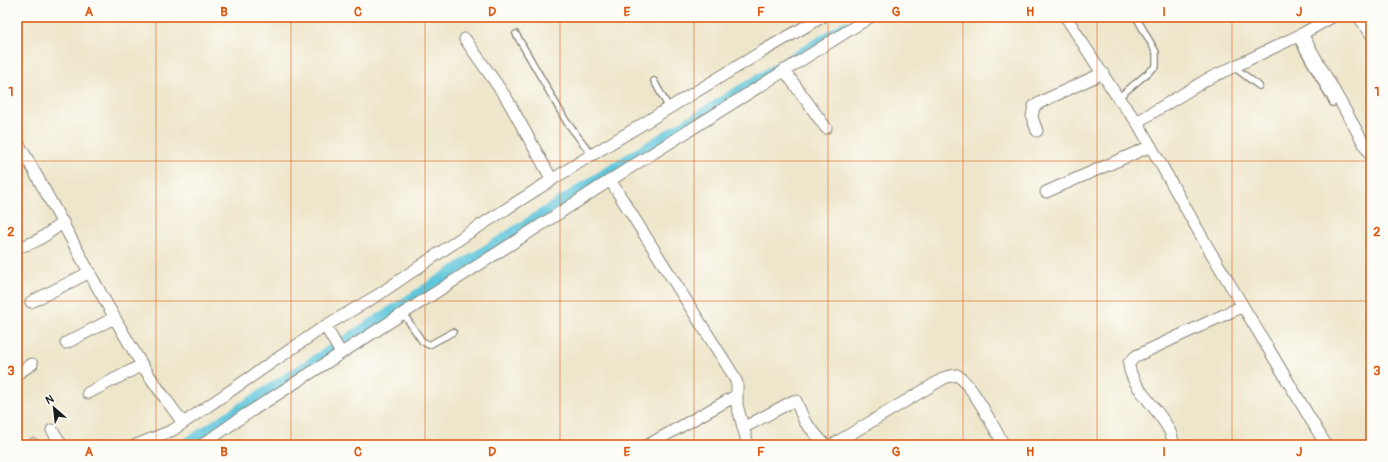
<svg xmlns="http://www.w3.org/2000/svg" width="1388" height="462" viewBox="0 0 1388 462" font-family="Pangolin,sans-serif">
  <style>
    .lines { fill: none; stroke-linecap: round; stroke-linejoin: round }
    .canal { stroke: #5fc6dc; stroke-width: 11 }
    .lane-casing { stroke: #858173; stroke-width: 8 }
    .street-casing { stroke: #858173; stroke-width: 13 }
    .lane { stroke: #fff; stroke-width: 5.5 }
    .street { stroke: #fff; stroke-width: 11 }
    .grid { fill: none; stroke: #de560d; stroke-width: 1; stroke-opacity: 0.55 }
    .neatline { fill: none; stroke: #de560d; stroke-width: 1.5 }
    .grid-label { font-size: 13px; text-anchor: middle; font-weight: bold; fill: #de560d }
  </style>
  <rect width="100%" height="100%" fill="#fdfcf7"/>
  <filter id="ink" filterUnits="userSpaceOnUse"><feTurbulence type="fractalNoise" baseFrequency=".025" numOctaves="2"/><feDisplacementMap in="SourceGraphic" scale="8" xChannelSelector="R" yChannelSelector="G"/><feConvolveMatrix kernelMatrix="1 2 1 2 8 2 1 2 1" color-interpolation-filters="sRGB"/></filter>
  <filter id="wash" filterUnits="userSpaceOnUse"><feTurbulence type="fractalNoise" baseFrequency=".012" numOctaves="4" result="noise"/><feDisplacementMap in="SourceGraphic" scale="16" xChannelSelector="R" yChannelSelector="G"/><feGaussianBlur stdDeviation="0.9" result="paint"/><feColorMatrix in="noise" values="0 0 0 0 0 0 0 0 0 0 0 0 0 0 0 0 0 1.4 0 .05"/><feComposite in="paint" operator="in"/></filter>
  <g filter="url(#wash)">
    <rect width="100%" height="100%" fill="#eee6ca"/>
    <g class="lines">
      <!-- canal -->
      <path class="canal" d="M184 445 614 168 846 26"/>
    </g>
  </g>
  <g filter="url(#ink)">
    <g class="lines">
      <defs>
        <path id="lane" d="M516 34 566 121 592 155
          M1296 37 1333 103
          M1234 67 1259 86
          M654 81 669 108
          M1118 98 1156 66V52L1136 17
          M403 313 422 341 429 345 453 332"/>
        <path id="street" d="M1066 17 1118 98 1137 122 1207 246 1326 445
          M1359 17 1371 34
          M1302 34 1371 156
          M465 39 507 99 552 180
          M784 70 826 128
          M1137 122 1206 80 1302 34 1332 17
          M1037 131 1032 117 1034 106 1045 100 1103 73
          M17 141C60 215 97 291 141 363 154 384 169 403 183 423
          M610 180 732 373 737 383V395L648 445
          M1046 192 1151 146
          M17 246C33 247 51 231 63 222
          M31 302 90 272
          M325 326 341 353
          M66 343 114 318
          M17 374 32 364
          M88 393 142 365
          M737 395V405L748 445
          M743 428 793 401H796L805 422 825 445
          M52 430 62 445
          M33 444 34 445
          M136 445 173 430 325 326 378 295 467 234 580 162 763 51 822 17
          M202 445 239 419 623 172 870 17
          M832 445 946 377 957 375C973 385 993 427 1004 445
          M1173 445C1174 420 1128 388 1129 363L1136 356 1243 306"/>
      </defs>
      <!-- lane casing -->
      <use href="#lane" class="lane-casing"/>
      <!-- street casing -->
      <use href="#street" class="street-casing"/>
      <!-- lane -->
      <use href="#lane" class="lane"/>
      <!-- street -->
      <use href="#street" class="street"/>
    </g>
  </g>
  <!-- grid -->
  <path class="grid" d="M156 17V445M291 17V445M425 17V445M560 17V445M694 17V445M828 17V445M963 17V445M1097 17V445M1232 17V445M17 161H1371M17 301H1371"/>
  <!-- margin -->
  <rect width="1388" height="462" fill="none" stroke="#fdfcf7" stroke-width="44"/>
  <!-- north arrow -->
  <g transform="translate(54 408) rotate(332)" stroke="#fdfcf7" stroke-width="3" paint-order="stroke">
  <path d="M0-3L7 15L0 10L-7 15Z" fill="#1c1c1c"/>
  <text y="-6" font-size="11" font-weight="bold" text-anchor="middle" fill="#1c1c1c">N</text>
  </g>
  <rect x="22" y="22" width="1344" height="418" class="neatline"/>
  <g class="grid-label">
    <text x="89" y="16">A</text>
    <text x="224" y="16">B</text>
    <text x="358" y="16">C</text>
    <text x="492" y="16">D</text>
    <text x="627" y="16">E</text>
    <text x="761" y="16">F</text>
    <text x="896" y="16">G</text>
    <text x="1030" y="16">H</text>
    <text x="1164" y="16">I</text>
    <text x="1299" y="16">J</text>
    <text x="11" y="96">1</text>
    <text x="1377" y="96">1</text>
    <text x="11" y="236">2</text>
    <text x="1377" y="236">2</text>
    <text x="11" y="375">3</text>
    <text x="1377" y="375">3</text>
    <text x="89" y="456">A</text>
    <text x="224" y="456">B</text>
    <text x="358" y="456">C</text>
    <text x="492" y="456">D</text>
    <text x="627" y="456">E</text>
    <text x="761" y="456">F</text>
    <text x="896" y="456">G</text>
    <text x="1030" y="456">H</text>
    <text x="1164" y="456">I</text>
    <text x="1299" y="456">J</text>
  </g>
</svg>
